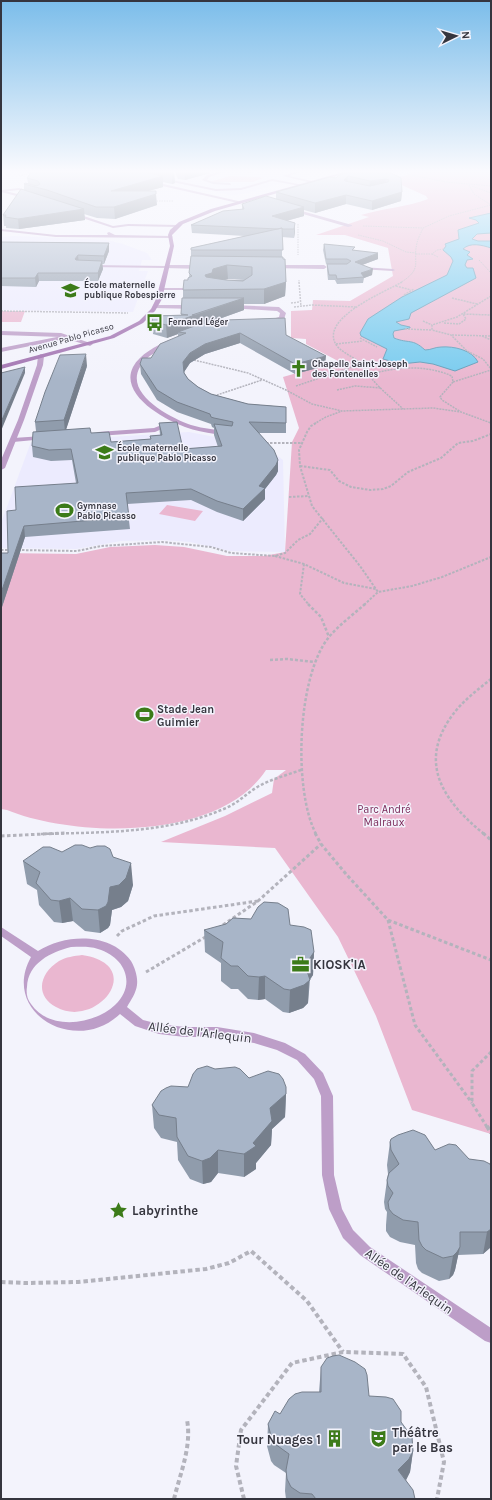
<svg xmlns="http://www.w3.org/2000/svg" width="492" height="1500" viewBox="0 0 492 1500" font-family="Karla,sans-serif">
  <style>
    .built { fill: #ecebfe }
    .green { fill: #eab7d0 }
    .water { fill: #78cbee; stroke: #649eb9 }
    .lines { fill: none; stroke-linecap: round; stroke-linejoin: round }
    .path-far5 { stroke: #b3b3bc; stroke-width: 1; stroke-dasharray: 1.5 1; stroke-linecap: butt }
    .path-far4 { stroke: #b3b3bc; stroke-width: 1.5; stroke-dasharray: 2 1; stroke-linecap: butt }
    .path-far3 { stroke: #b3b3bc; stroke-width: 2; stroke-dasharray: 2.5 1.5; stroke-linecap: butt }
    .path-far2 { stroke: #b3b3bc; stroke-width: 2.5; stroke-dasharray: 3 2; stroke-linecap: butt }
    .path-far1 { stroke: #b3b3bc; stroke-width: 3; stroke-dasharray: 3.5 2.5; stroke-linecap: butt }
    .path { stroke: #b3b3bc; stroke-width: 4; stroke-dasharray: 4.5 3; stroke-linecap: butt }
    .lane { fill: #bd9ec8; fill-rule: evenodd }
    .street { fill: #bd9ec8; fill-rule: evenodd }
    .secondary { fill: #a273b1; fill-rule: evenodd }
    .wall { fill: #909cac; fill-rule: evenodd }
    .shaded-wall { fill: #767f8c }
    .building { fill: #a8b5c8; stroke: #767f8c; fill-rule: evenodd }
    .labels { text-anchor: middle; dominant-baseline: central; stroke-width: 3; stroke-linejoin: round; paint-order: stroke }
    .far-poi-label { font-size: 9px; font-weight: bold; fill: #35353e; stroke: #f3f3fc; text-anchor: start }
    .far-street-label { font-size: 9px; fill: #35353e; stroke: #f3f3fc }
    .poi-label { font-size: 11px; font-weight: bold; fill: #35353e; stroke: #f3f3fc; text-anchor: start }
    .park-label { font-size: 11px; fill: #7b2a5a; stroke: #f3f3fc }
    .near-poi-label { font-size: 13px; font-weight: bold; fill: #35353e; stroke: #f3f3fc; text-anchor: start }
    .near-street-label { font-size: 13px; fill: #35353e; stroke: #f3f3fc }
  </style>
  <rect width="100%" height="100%" fill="#f3f3fc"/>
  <!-- built -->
  <path class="built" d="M119 171H323L244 194 230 195Z
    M14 236 107 240 123 244 147 253 152 260H142L139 271H148L133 312 1 310V237Z
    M189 432 251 444 270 450 283 460 285 552 230 551 190 542 164 540 121 541 76 549 1 548V523L31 442Z"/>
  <!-- green -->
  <path class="green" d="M411 171H491V1134L412 1110 376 1016 338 937 275 848 161 842 225 816 272 793 274 779 286 770H266C220 841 76 838 7 810L1 809V553L76 554 110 547 155 545 184 547 227 556H264L285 552 292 442 299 428 283 377 338 361 306 344V339L291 338V311L312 310 313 300 350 301 393 276 388 248 345 235H316L369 217 361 215C384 208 407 207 428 199L426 196 384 177 405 176 411 173Z
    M230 176 259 177 263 178 253 182H210Z
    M1 311H25L21 322H1Z
    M167 505 203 511 195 521 159 514Z
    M82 955C148 965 97 1030 56 1007 34 995 40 973 59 961 66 957 74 956 82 955Z"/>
  <!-- water -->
  <path class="water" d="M491 213V233L477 234 472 239 478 241H491V248C482 245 470 242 463 249L470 252 467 255 473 259 467 260 465 265 467 268H473L476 278 411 313 409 319 396 322 401 325 410 327V328L394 331 393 334 394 338C409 344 412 338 425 350 431 350 435 347 441 347 454 346 472 350 478 362L455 371 433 364 420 362 401 364 383 359 387 349 361 336 360 333 368 319 402 297 447 275 453 261 451 257 443 250 446 246 445 244 459 239 458 230 479 223 476 220 469 218Z"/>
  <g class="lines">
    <!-- path-far5 -->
    <path class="path-far5" d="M245 171 252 173
      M407 174 446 182 491 186
      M19 176 39 171
      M469 185 474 194 491 205
      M472 186 491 193
      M154 201H173
      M298 224V255
      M363 226 423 228 449 216 491 205
      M358 235 383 241 406 252 416 253
      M416 254H432L437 250 444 249
      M432 254 438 257
      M479 260 491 273
      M299 280V283
      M400 283C424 268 412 263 417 243 418 238 421 233 423 228"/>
    <!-- path-far4 -->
    <path class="path-far4" d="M299 282 301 307
      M402 282C385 292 317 319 337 346 343 353 352 356 359 362 365 366 367 374 372 379 381 390 393 399 403 409
      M396 286 411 290
      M404 295 414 289
      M491 296 457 317 432 325V330L451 335 467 351 483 359 491 369
      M452 298 477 304
      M291 303 300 302
      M294 307 312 305 356 307
      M1 311 128 313
      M423 321 432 325
      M444 323 459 324 466 319 463 314 491 315
      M405 329 432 330
      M452 335 491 336
      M482 336 491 340
      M360 338 377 347
      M336 344 363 341
      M194 360 248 373 286 390 312 404 342 411 433 408 461 412
      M367 375C396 367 424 364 452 376L453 382 491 370
      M453 382 440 397 442 400 461 412 491 423
      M296 386 361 364
      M337 390 355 386 381 388
      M214 396 262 380
      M314 424 326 417 342 411"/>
    <!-- path-far3 -->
    <path class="path-far3" d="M316 423 311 426 307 432 299 450 300 466 312 506 360 566 378 592
      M266 443H302
      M300 466 330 470 339 481 351 487 370 490 383 489 391 486 408 472 441 458 458 443 473 441 491 434
      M289 497 309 496
      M1 550H11
      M18 550 77 551 101 546 162 542 211 547 231 553 275 556 285 553 298 540 310 534 323 518
      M275 556 304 564 344 583 376 589
      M304 564 300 594 309 605
      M364 605 378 592 412 586 442 577 491 557"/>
    <!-- path-far2 -->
    <path class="path-far2" d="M308 604 321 617 329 637
      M270 660 287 659 315 662
      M41 834C104 832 167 834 226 808 238 803 247 793 259 786 272 779 287 775 301 770
      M316 834C293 790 297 676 329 637 340 624 354 614 365 604
      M484 834C447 804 418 767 449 720 460 703 476 691 491 679"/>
    <!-- path-far1 -->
    <path class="path-far1" d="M315 833 321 844 346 874 388 920 491 960
      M483 833 491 840
      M1 836 65 833
      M388 920 415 1025 472 1103
      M223 925 258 901 321 844
      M117 936 122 931 154 916 258 901
      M146 972 207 936
      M487 1127 472 1103V1071L491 1052"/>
    <!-- path -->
    <path class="path" d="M487 1126 491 1133
      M1 1282 26 1283 78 1282 206 1269 229 1263 251 1251 307 1301 343 1352
      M174 1499C180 1474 192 1446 187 1420
      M244 1499 236 1466 241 1430 292 1363 343 1352 403 1354 426 1387 444 1462 437 1499"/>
    <!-- lane -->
    <path class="lane" d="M222 171H228L209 177 207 180 213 182 230 183 231 185 213 184 202 180 207 175Z
      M297 171H303L289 176 312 181V183L283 176Z
      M162 178 216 189 241 188 272 179 303 185 301 186 272 181 241 190 216 191 163 180Z
      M19 188 34 193 32 194 19 190 1 192 2 190Z
      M90 265 167 266 169 267 167 268 88 267Z
      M361 267 393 269 395 270 393 271 359 269Z
      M161 288H189L191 289 189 290H159V289Z
      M67 335 69 336V338L1 352V348Z
      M169 422 171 423V425L155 432 98 436 95 434 98 432 154 428Z
      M43 436 46 438 45 439 13 442 10 440 13 438Z
      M1 927 38 951C66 934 110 932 131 961 135 968 138 977 137 985 136 993 131 1000 127 1007L143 1020 159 1024 185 1027H217L254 1033 285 1043 305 1054 323 1073 333 1096 334 1175 342 1209 353 1230 370 1247 491 1328V1343L485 1341 360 1255 343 1238 329 1209 322 1175 321 1096 314 1079 297 1060 277 1050 254 1043 217 1037H185L159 1034 135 1026 120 1014C76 1056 0 1013 31 957L1 936ZM71 947C80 947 89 946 98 949 125 957 137 984 115 1005 94 1025 49 1031 31 1004 27 999 26 993 27 987 28 963 51 952 71 947Z"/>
    <!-- street -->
    <path class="street" d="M150 181 238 201 240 202 238 203 149 183Z
      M1 190 30 197V198L28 199 1 192Z
      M291 208 352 225V226L348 227 289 210Z
      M72 212 113 226 128 224 178 225 180 226 178 227 128 226 113 228 70 214Z
      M1 229 56 235H108L107 233 109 232 115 235 171 236 173 237 171 238 56 237 1 231Z
      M167 265H202L205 267 202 269 165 268V266Z
      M272 265H324L327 267 324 269 270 268 269 267Z
      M156 305H195L198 307 195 309 154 308V306Z
      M231 305 279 307 286 313 284 319 268 324 266 323V321L279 317 280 313 277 311 229 308V306Z
      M1 331 61 333 93 344 90 346 61 337 1 335Z
      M169 340 174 341C163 350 148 353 140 367 124 394 171 418 191 425 204 429 217 429 230 433V435C225 436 220 435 215 434 205 432 195 431 185 427 165 420 119 395 133 367 140 354 156 346 169 340Z
      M41 354 44 356 43 365 24 420 5 468 1 470V460L18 420 37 365 38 356Z"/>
    <!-- secondary -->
    <path class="secondary" d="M347 171H354L215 211 183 224 172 235 174 246 162 299 155 311 143 323 114 338 1 369V365L110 336 139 321 151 309 156 299 170 246 168 235 170 230 179 222 211 209Z
      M383 171H397L376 174 374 173Z"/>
  </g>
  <!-- wall -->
  <path class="wall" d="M32 171H171V172L174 173 175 183 172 184 163 182V187L148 191 157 205 115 219 97 218 84 214 85 220 19 229 6 228V226H4L3 215 24 190V184L28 183 27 178Z
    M172 171H210V173L185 180 178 179 175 172Z
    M387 171 402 192 401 201 372 210 346 204 315 213 304 210V216L286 221 295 223V232L294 238 282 237V257L286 282 285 296 264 304H244V310L211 322 286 335 325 366 295 374 240 343 205 354 190 363 184 372 188 379 198 387 211 394 248 404 286 407V433H259L278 471 276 475 265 489V499L243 521 217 512 191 500 127 504 130 529 25 537 1 610V553H8L16 510 76 483 72 460 51 461 33 457 32 446 36 431 35 422 87 366 66 429 91 433 111 442 151 439 150 436 160 435 159 423 183 449 218 447 214 435V428L212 427 211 424 177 412 157 400 141 374 140 364 151 358 178 337V334L167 338 153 334 152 321 181 315 183 298V290L189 277 191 256V248L245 236 192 233 191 225 242 209V204L276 199V192L336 178ZM228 279 244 280H223Z
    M1 242 109 243V251L104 264H102L103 269 98 281H39L36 287 1 286Z
    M324 244 355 250 378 259 362 265 372 275 364 278 363 283 337 284 335 280H328L327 270V264H326L323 250Z
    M62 852 113 857 133 885 128 901 121 907 112 910 110 925 108 928 100 933 85 931 73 921 62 923 54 922 39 905 37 890 27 884 23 861Z
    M290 925 314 952 313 975 310 980 308 1003 303 1008 289 1013 283 1012 265 999 258 1000 248 999 238 989H231L221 981V963L205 952 204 930Z
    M215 1069 249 1078 286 1094 285 1117 272 1129 271 1145 256 1163V1169L244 1177 238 1176 218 1173 211 1182 203 1184 190 1179 178 1160 177 1142 161 1138 154 1128 152 1105 188 1087Z
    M390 1142 435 1150 469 1159 491 1166V1247L483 1254 458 1255 455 1270 453 1275 449 1279 439 1281 422 1273 418 1269 416 1263 415 1245 400 1242 390 1237 386 1231V1225L387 1212 385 1209 384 1202 387 1180 388 1174 387 1165Z
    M321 1367 369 1396 401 1422 413 1451 410 1472 406 1480 415 1499H286L285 1491 286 1473 274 1465 271 1461 267 1446 268 1424 280 1414 319 1392Z"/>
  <!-- shaded-wall -->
  <path class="shaded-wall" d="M185 171H210V173L185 180Z
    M174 173 175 183 172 184V174Z
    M163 176V187L112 201 111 191Z
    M348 176 347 186 344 180Z
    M386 179V188L369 190 370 181Z
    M402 192 401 201 372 210V201Z
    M156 194 157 205 115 219 114 207Z
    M346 195V204L315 213V203Z
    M304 207V216L271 225 272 216Z
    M84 209 85 220 19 229 18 219Z
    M295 223V232L294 238V229Z
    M109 243V251L104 264V256Z
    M378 253V259L354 268 355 262Z
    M78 255 79 264 75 259Z
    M102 261 103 269 98 281V273Z
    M227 265 228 279 214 283 212 286 205 275 213 269Z
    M373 269 372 275 364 278 361 273Z
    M38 273 39 281 36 287 35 278Z
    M286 282 285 296 264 304V289Z
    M244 298V310L196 327 178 332V334L167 338 166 325Z
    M240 333V343L205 354 190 363 184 372 183 362 190 353 205 344Z
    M86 354 87 366 65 433 64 420Z
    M326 356 325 366 295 374V364Z
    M25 367V373L1 431V422Z
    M278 460V471L276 475 265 489V499L243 521V509L259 486Z
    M24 526 25 537 1 610V593Z
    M131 863 133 885 128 901 121 907 112 910 110 925 108 928 100 933 98 910 110 887Z
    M70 898 73 921 62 923 59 901Z
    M314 952 313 975 309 980 308 1003 303 1008 289 1013 290 990Z
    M265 976V999L258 1000 259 977Z
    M286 1094 285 1117 272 1129 271 1145 256 1163V1169L244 1177V1154L253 1143 270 1108Z
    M218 1150V1173L211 1182 203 1184 202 1161Z
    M491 1229V1247L483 1254 487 1232Z
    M460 1247 455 1270 453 1275 449 1279 453 1256Z
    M413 1451 410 1472 406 1480 398 1470Z"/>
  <!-- building -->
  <path class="building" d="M32 171H141L163 176 111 191H156V194L114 207H96L47 190 24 184 25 183 37 186 40 184 38 181 27 178Z
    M160 171H166L174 173 172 174Z
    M352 171H387L401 178 402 192 372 201 346 195 315 203 276 192 330 177 336 178 339 175ZM348 176 370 181 386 179 389 180 388 182 370 186 345 181 344 180Z
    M21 189 84 209 18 219 5 217 6 215H3Z
    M266 196 304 207 272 216 295 223 294 229H282V228L278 229 191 225 223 211 244 209 242 204Z
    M282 228 283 250H191V248Z
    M1 242 109 243 104 256 78 255 75 259 76 260 102 261 98 273H38L35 278H1Z
    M324 244 355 247 352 250 378 253 355 262 373 269 361 273 364 277 337 279 336 275H329L327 264H347L351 261 347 259H326Z
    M191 256 283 257V259H285L286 282 264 289 183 290 184 280H188V278L192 276 189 273ZM227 265 252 267V275L243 281 226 280 206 277 205 275 212 273 213 269Z
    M182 298H244L192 315H195L166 325 152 321 153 316 188 315 181 314Z
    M285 318 286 335 326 356 295 364 240 333 205 344 190 353 183 362 184 373 188 379 198 387 211 394 248 404 286 407V423L249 422 274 450 278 460 276 465 259 486 265 488 243 509 217 501 191 489 126 493 129 517 24 526 1 593V553H8L7 511 16 510 15 487 78 483 71 449 49 450 32 446 33 432 90 428 91 433 109 432 111 442 151 439 150 436 162 435 159 423 177 422 183 449 222 446 214 424 232 426 233 422 214 418 211 417 210 414 177 402 157 390 140 364 142 358H151L160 344 186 333 178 332 200 324 224 320Z
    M86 354 64 420 35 422 45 392 60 355Z
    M25 367 1 422V373Z
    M75 845H82L90 848 97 846H105L110 849 113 857 131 863 126 878 119 885 110 887 108 902 106 906 98 910 82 909 70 898 59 901 51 900 36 883 40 872 23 861 43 847H50L62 852Z
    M264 902 278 903 288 909 290 925 304 927 311 930 314 952 304 967 308 974 310 980 304 985 290 990 284 989 265 976 259 977 248 976 238 966H231L221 958 223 942 204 930 226 924 233 918 251 919 258 907Z
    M207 1066 215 1069 235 1067 240 1069 249 1078 268 1071 279 1074 283 1079 286 1087V1094L270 1108 272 1121 253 1143 256 1146 244 1154 237 1153 218 1150 210 1158 202 1161 188 1156 177 1137 176 1118 159 1115 152 1105 161 1091 166 1088 171 1086 188 1087 193 1074 197 1069Z
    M413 1130 425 1135 435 1150 449 1144 456 1145 469 1159 484 1161 490 1164 491 1166V1229L487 1232H460V1247L457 1252 453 1256 443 1258 426 1250 422 1246 419 1240 418 1222 403 1220 393 1214 389 1209 388 1202 393 1193 388 1186 387 1180 389 1173 399 1164 391 1150 390 1142 391 1139 398 1135Z
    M339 1355 355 1362 365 1369 367 1375 369 1396 386 1397 393 1399 401 1411V1422L412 1437 413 1451 409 1459 398 1470 413 1490 415 1499H316L312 1494 300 1493 291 1487 287 1479 286 1470 289 1454 275 1444 272 1440 268 1424 275 1411 280 1414 289 1399 295 1394 302 1392H321V1367L327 1358 333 1356Z"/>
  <!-- sky -->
  <linearGradient id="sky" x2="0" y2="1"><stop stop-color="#7bbdea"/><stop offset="0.45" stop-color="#fafafe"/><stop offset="1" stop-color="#fafafe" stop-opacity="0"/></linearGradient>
  <rect width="492" height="381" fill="url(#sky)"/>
  <!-- icons -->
  <defs>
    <symbol id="school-bare" viewBox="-9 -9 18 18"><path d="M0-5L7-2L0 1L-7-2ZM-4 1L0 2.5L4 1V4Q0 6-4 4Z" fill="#3c7b19" stroke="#f3f3fc" stroke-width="2.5" paint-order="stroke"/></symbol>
    <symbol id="bus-bare" viewBox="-9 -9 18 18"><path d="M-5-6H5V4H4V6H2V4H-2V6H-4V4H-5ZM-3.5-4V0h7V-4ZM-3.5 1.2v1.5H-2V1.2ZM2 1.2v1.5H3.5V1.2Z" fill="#3c7b19" stroke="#f3f3fc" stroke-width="2.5" paint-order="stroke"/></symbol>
    <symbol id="church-bare" viewBox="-9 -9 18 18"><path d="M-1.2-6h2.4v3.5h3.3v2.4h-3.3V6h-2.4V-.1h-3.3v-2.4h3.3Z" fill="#3c7b19" stroke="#f3f3fc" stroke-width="2.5" paint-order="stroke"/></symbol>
    <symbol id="stadium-bare" viewBox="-9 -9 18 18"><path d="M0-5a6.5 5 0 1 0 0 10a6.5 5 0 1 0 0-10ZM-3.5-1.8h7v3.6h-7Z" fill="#3c7b19" stroke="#f3f3fc" stroke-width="2.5" paint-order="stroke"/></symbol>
    <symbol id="office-bare" viewBox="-9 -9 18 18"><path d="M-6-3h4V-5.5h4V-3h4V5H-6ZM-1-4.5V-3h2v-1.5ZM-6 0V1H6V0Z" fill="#3c7b19" stroke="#f3f3fc" stroke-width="2.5" paint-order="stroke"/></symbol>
    <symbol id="sight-bare" viewBox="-9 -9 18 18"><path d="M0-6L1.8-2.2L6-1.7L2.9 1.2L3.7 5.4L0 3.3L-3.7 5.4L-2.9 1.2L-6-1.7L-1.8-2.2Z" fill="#3c7b19" stroke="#f3f3fc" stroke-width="2.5" paint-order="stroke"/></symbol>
    <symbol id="building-bare" viewBox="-9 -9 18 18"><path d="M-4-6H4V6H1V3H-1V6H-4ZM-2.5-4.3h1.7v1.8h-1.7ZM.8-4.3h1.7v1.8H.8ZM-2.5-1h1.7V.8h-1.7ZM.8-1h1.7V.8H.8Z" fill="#3c7b19" stroke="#f3f3fc" stroke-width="2.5" paint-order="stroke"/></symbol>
    <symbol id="theatre-bare" viewBox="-9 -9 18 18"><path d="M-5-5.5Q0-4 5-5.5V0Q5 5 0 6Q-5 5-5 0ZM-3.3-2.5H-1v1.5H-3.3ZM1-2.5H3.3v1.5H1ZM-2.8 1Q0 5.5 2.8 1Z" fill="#3c7b19" stroke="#f3f3fc" stroke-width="2.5" paint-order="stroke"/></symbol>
  </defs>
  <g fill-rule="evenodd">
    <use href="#school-bare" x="58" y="278" width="25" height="25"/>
    <use href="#bus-bare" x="142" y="310" width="25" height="25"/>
    <use href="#church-bare" x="286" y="356" width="25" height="25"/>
    <use href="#school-bare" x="92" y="440" width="25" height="25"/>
    <use href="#stadium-bare" x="52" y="498" width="25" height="25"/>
    <use href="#stadium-bare" x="132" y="702" width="25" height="25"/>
    <use href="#office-bare" x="288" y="952" width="25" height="25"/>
    <use href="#sight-bare" x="106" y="1198" width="25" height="25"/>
    <use href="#building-bare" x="322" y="1426" width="25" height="25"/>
    <use href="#theatre-bare" x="366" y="1426" width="25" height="25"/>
  </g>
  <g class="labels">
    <!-- far-poi labels -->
    <g class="far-poi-label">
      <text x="84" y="285">École maternelle<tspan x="84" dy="10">publique Robespierre</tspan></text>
      <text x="168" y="322">Fernand Léger</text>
      <text x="312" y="364">Chapelle Saint-Joseph<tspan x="312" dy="10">des Fontenelles</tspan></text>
      <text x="117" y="448">École maternelle<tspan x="117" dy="10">publique Pablo Picasso</tspan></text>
      <text x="77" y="506">Gymnase<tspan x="77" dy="10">Pablo Picasso</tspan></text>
    </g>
    <!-- far-street labels -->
    <g class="far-street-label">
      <text transform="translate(71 338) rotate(-16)">Avenue Pablo Picasso</text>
    </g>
    <!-- poi labels -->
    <g class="poi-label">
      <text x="157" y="709">Stade Jean<tspan x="157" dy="13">Guimier</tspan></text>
    </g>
    <!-- park labels -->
    <g class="park-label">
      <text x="384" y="809">Parc André<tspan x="384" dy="13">Malraux</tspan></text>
    </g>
    <!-- near-poi labels -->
    <g class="near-poi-label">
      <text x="313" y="964">KIOSK'IA</text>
      <text x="132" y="1210">Labyrinthe</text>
      <text x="392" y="1432">Théâtre<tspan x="392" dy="15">par le Bas</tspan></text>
      <text x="321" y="1439" text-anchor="end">Tour Nuages 1</text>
    </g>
    <!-- near-street labels -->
    <g class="near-street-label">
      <text transform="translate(200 1032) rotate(7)">Allée de l'Arlequin</text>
      <text transform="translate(409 1281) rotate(35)">Allée de l'Arlequin</text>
    </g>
  </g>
  <!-- border -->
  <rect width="492" height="1500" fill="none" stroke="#35353e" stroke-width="4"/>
  <!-- north arrow -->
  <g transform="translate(456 36) rotate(85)" stroke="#f3f3fc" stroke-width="3" paint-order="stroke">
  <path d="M0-3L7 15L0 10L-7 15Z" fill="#35353e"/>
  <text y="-6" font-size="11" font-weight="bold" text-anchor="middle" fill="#35353e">N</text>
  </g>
</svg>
